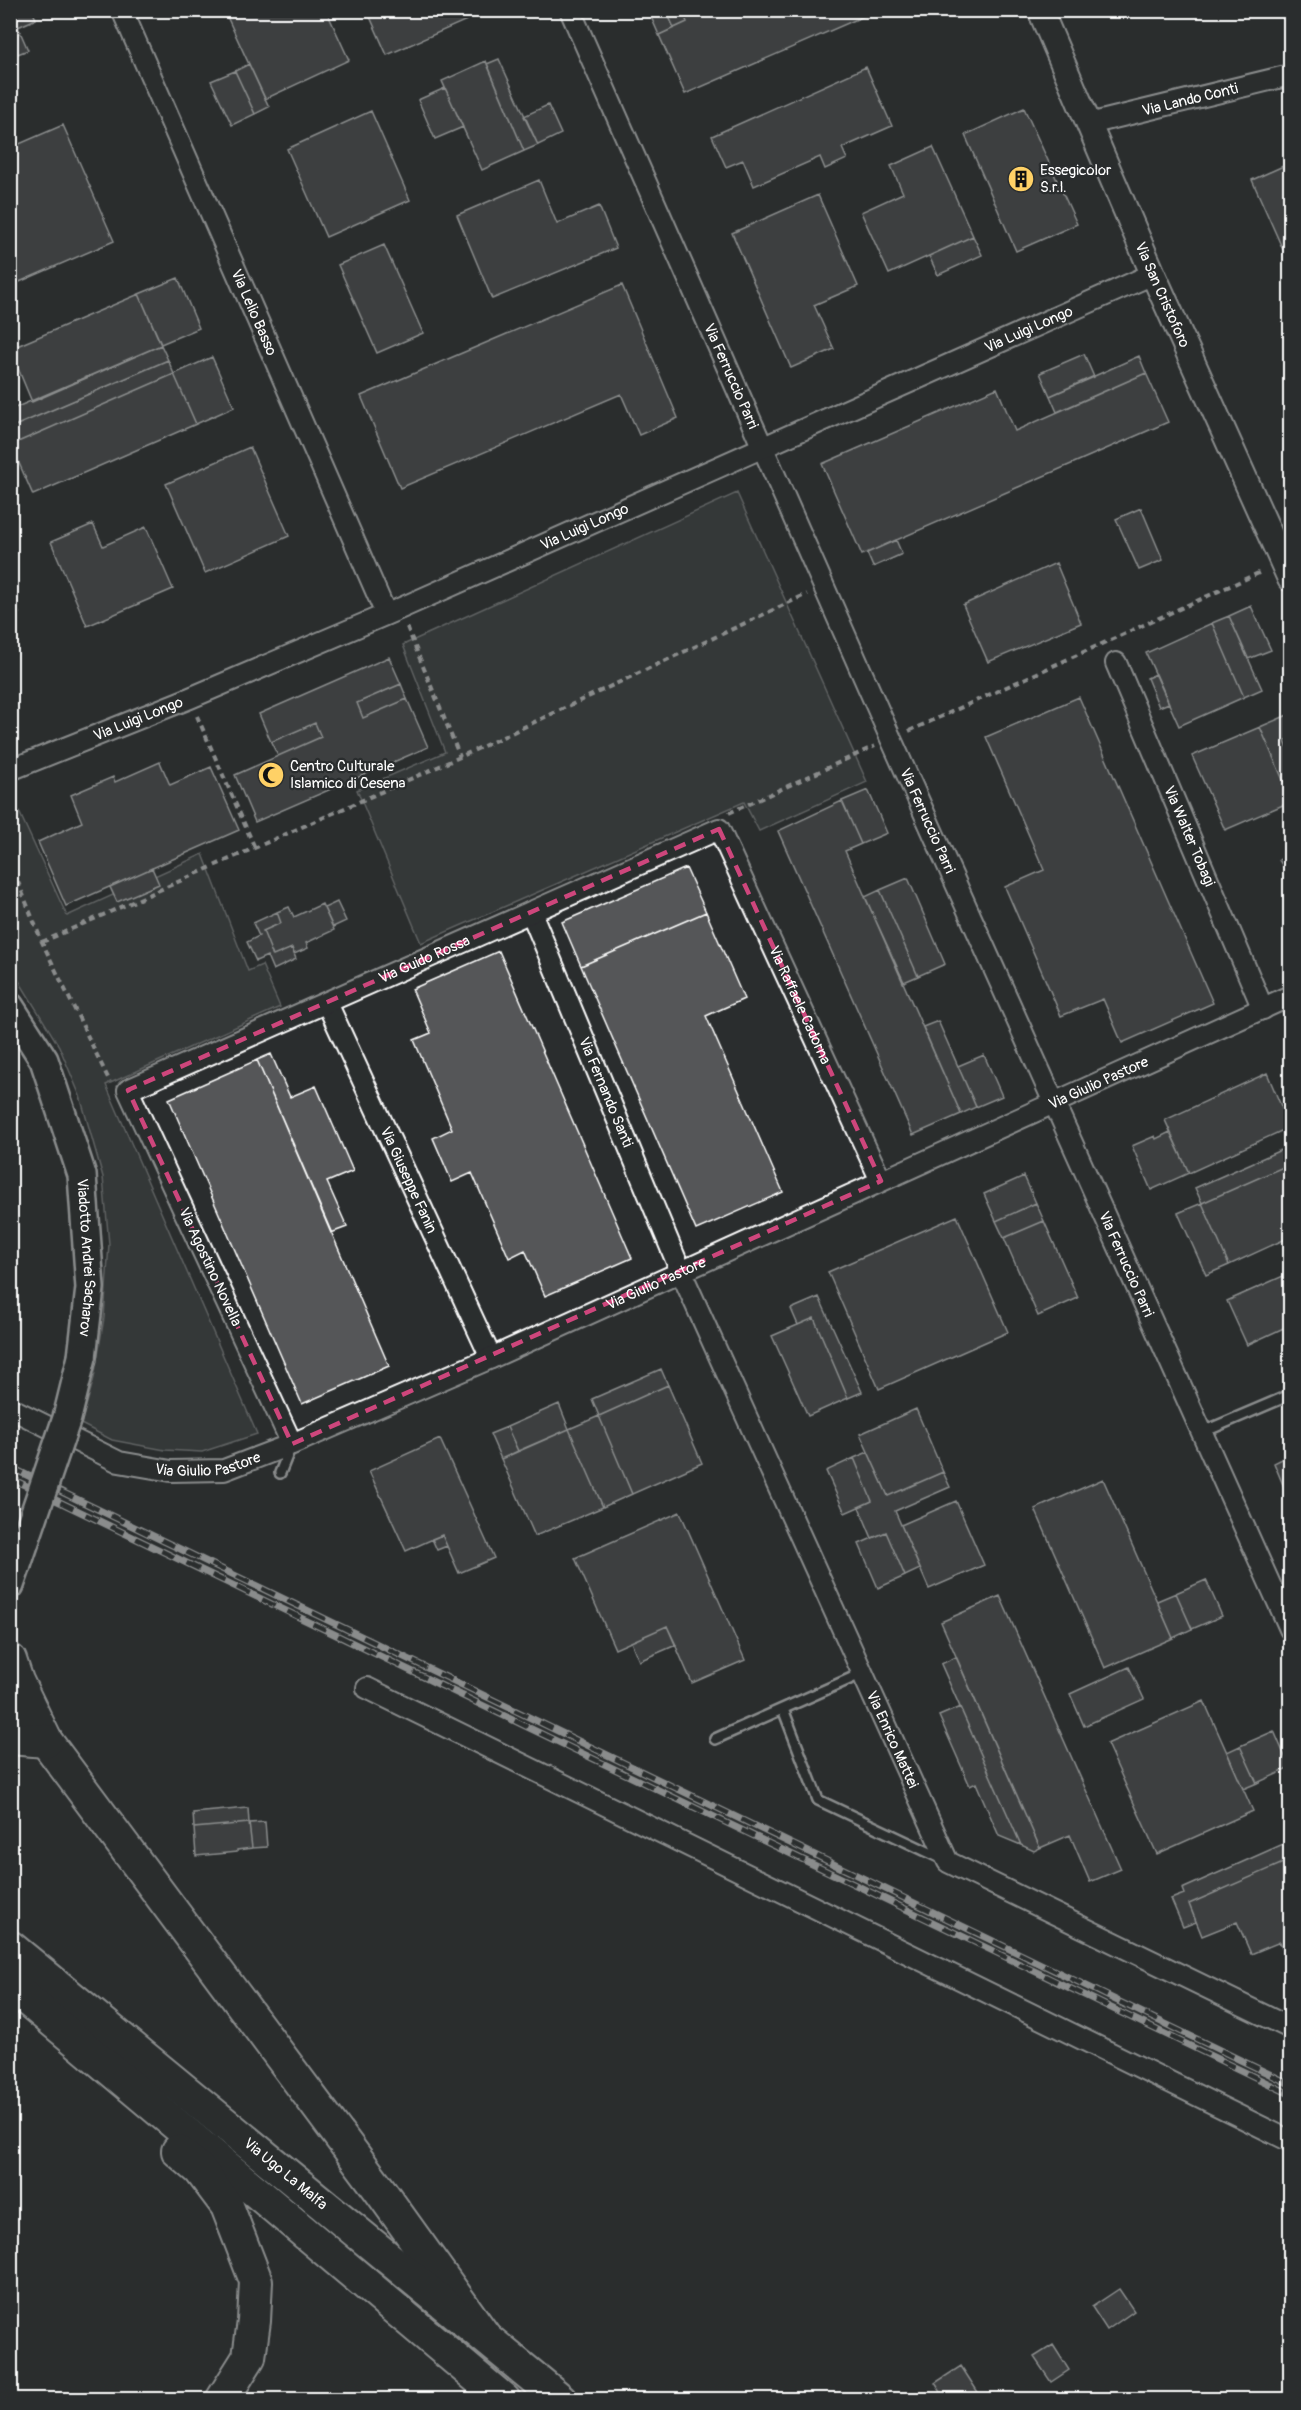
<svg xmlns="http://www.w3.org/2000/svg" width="1301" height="2410" viewBox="0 0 1301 2410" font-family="Pangolin,sans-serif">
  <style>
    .green { fill: #414445; stroke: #a0a2a2; stroke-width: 1.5 }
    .building { fill: #555758; stroke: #fff; stroke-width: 1.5 }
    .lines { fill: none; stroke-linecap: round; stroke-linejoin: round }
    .service-casing { stroke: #fff; stroke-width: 14 }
    .minor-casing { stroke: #fff; stroke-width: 24 }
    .tertiary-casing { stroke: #fff; stroke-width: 28 }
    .secondary-casing { stroke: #fff; stroke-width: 32 }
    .trunk-casing { stroke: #fff; stroke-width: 36 }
    .path { stroke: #fff; stroke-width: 4; stroke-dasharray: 6 4.5; stroke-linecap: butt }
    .service { stroke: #2a2d2e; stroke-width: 9 }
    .minor { stroke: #2a2d2e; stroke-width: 20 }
    .tertiary { stroke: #2a2d2e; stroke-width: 24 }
    .secondary { stroke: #2a2d2e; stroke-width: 27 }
    .trunk { stroke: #2a2d2e; stroke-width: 32 }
    .rail-casing { stroke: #fff; stroke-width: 7 }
    .rail { stroke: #2a2d2e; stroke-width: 4.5; stroke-dasharray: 14; stroke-linecap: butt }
    .secondary-bridge-casing { stroke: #fff; stroke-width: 32; stroke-linecap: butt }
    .secondary-bridge { stroke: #2a2d2e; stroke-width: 27 }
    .marked { fill: none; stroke: #ce467c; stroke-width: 4.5; stroke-dasharray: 12 8; stroke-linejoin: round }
    .labels { text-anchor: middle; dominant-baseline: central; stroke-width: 4.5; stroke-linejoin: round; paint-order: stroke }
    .street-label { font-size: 15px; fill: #fff; stroke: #2a2d2e }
    .poi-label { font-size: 15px; fill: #fff; stroke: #2a2d2e; text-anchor: start }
  </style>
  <rect width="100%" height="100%" fill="#2a2d2e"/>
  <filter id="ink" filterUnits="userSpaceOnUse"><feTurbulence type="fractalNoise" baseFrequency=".0167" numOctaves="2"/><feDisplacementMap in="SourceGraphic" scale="12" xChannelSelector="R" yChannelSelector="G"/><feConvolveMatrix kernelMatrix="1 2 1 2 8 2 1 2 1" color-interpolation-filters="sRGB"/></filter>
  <g filter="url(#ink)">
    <!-- green -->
    <path class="green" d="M737 493 867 782 759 831 744 802 421 943 357 790 445 752 403 645Z
      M16 805 67 916 203 854 248 971 262 965 280 1007 106 1085 257 1434 202 1452 165 1450 112 1440 81 1424 94 1378 104 1318 109 1244 103 1177 80 1096 59 1046 11 968V807Z"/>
    <!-- building -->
    <path class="building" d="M10 10H32L36 19 18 27 28 50 10 57Z
      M224 10H326L349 60 265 99Z
      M367 10H462L467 20 387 55Z
      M648 10H666L674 28 659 35Z
      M666 10H682L687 22 674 28Z
      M682 10H878L685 94 659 35 687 22Z
      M499 59 538 145 524 151 487 64Z
      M486 61 524 151 482 170 442 81Z
      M249 64 269 107 255 114 235 71Z
      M866 67 892 126 842 148 847 159 825 169 820 157 754 186 743 160 726 167 712 136Z
      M235 71 255 114 232 125 211 81Z
      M445 88 463 127 435 139 418 100Z
      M548 105 561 134 538 145 524 116Z
      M1024 108 1077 224 1016 251 965 135Z
      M371 111 410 200 326 237 287 149Z
      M63 125 114 241 10 286V148Z
      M933 147 973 236 889 274 861 212 903 193 891 166Z
      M1290 163V260L1288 261 1252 180Z
      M539 180 557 224 599 206 616 248 492 299 457 215Z
      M818 195 858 286 814 305 834 349 791 368 732 233Z
      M973 236 982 255 938 275 929 256Z
      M384 245 423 333 377 353 338 265Z
      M178 278 199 328 161 344 139 294Z
      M622 285 678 418 639 435 621 394 400 488 361 396Z
      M139 294 161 345 32 402 10 349Z
      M161 345 168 360 10 428V410Z
      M1084 354 1094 377 1050 396 1040 373Z
      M1139 356 1146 373 1057 412 1050 396Z
      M212 357 234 407 196 424 174 374Z
      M168 360 174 374 11 445 10 428Z
      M1146 373 1168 422 862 555 822 464 997 388 1015 431Z
      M174 374 196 424 33 495 11 445Z
      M250 447 289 536 205 573 166 484Z
      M1141 508 1163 560 1139 570 1116 519Z
      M93 524 103 546 146 527 173 589 87 626 51 542Z
      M896 540 902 554 873 567 867 553Z
      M1056 563 1081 623 988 662 963 605Z
      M10 594 19 613 10 616Z
      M1251 606 1271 650 1248 659 1229 616Z
      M1229 616 1262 689 1244 697 1212 623Z
      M1212 623 1244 697 1179 726 1146 653Z
      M389 657 401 684 357 703 363 718 407 699 428 747 255 822 235 775 321 737 315 723 271 742 259 714Z
      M1156 674 1169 703 1159 707 1147 678Z
      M401 684 407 699 363 718 357 703Z
      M1079 697 1213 1003 1122 1043 1103 999 1061 1016 1005 887 1044 870 986 737Z
      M1290 714V739L1285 741 1290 754V796L1260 727Z
      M315 723 321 737 278 756 271 742Z
      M1260 727 1290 796V802L1225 830 1192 756Z
      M160 762 170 785 211 767 239 830 66 906 38 842 82 822 71 795 113 777 115 782Z
      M868 790 887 833 861 844 842 801Z
      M842 801 861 844 845 851 961 1114 913 1135 778 831Z
      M1290 853V878L1279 860Z
      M152 868 159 884 117 902 110 887Z
      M686 868 706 912 581 966 562 922Z
      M908 878 945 964 918 976 880 890Z
      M880 890 918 976 904 982 865 897Z
      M337 902 346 921 333 927 324 908Z
      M322 904 334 930 306 943 308 948 294 954 292 948 273 956 263 931 281 923 277 912 289 907 294 917Z
      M277 912 281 923 263 931 273 956 292 948 296 959 273 970 267 956 256 961 247 942 259 936 253 923Z
      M706 912 744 999 706 1016 783 1192 696 1230 581 966Z
      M499 951 632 1258 545 1296 525 1250 509 1258 472 1173 452 1182 433 1138 452 1129 414 1040 431 1033 412 989Z
      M938 1021 976 1107 961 1114 923 1027Z
      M271 1054 290 1097 316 1086 353 1171 327 1182 347 1227 331 1233 257 1060Z
      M984 1055 1002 1096 976 1107 958 1066Z
      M257 1060 389 1366 302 1404 169 1099Z
      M1267 1073 1290 1127 1189 1173 1165 1120Z
      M1170 1132 1189 1173 1151 1190 1132 1146 1155 1136 1156 1139Z
      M1290 1146V1164L1202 1203 1195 1188Z
      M1290 1164V1237L1229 1265 1202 1203Z
      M1024 1176 1036 1203 996 1221 984 1194Z
      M1036 1203 1044 1221 1004 1238 996 1221Z
      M1202 1203 1229 1265 1206 1275 1178 1213Z
      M957 1216 1008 1332 879 1389 828 1272Z
      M1044 1221 1078 1298 1038 1316 1004 1238Z
      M1290 1273V1325L1247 1345 1227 1301Z
      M819 1297 862 1392 848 1398 814 1318 798 1325 791 1309Z
      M814 1318 848 1398 808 1416 772 1336Z
      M661 1369 668 1385 599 1416 592 1399Z
      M668 1385 702 1463 632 1494 599 1416Z
      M559 1404 569 1429 518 1451 507 1427Z
      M916 1409 943 1472 888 1496 860 1434Z
      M599 1416 632 1494 603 1507 569 1429Z
      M507 1427 518 1451 501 1459 490 1434Z
      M569 1429 603 1507 535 1536 501 1459Z
      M440 1439 494 1558 459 1573 442 1535 406 1551 369 1471Z
      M868 1452 888 1496 943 1472 950 1487 895 1511 920 1569 905 1576 886 1532 872 1538 859 1507 872 1501 854 1458Z
      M1290 1455V1485L1284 1487 1274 1463Z
      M854 1458 872 1501 845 1513 826 1471Z
      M1103 1479 1173 1638 1105 1668 1035 1509Z
      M1290 1485V1502L1284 1487Z
      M956 1501 984 1565 929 1589 901 1525Z
      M680 1512 745 1660 692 1683 667 1626 615 1649 575 1558Z
      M886 1532 905 1576 878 1588 859 1544Z
      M442 1535 447 1546 437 1550 432 1539Z
      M1206 1580 1222 1616 1192 1629 1176 1593Z
      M1176 1593 1192 1629 1173 1638 1157 1601Z
      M1000 1596 1121 1869 1090 1882 1070 1835 1040 1848 941 1622Z
      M667 1626 676 1645 639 1661 631 1642Z
      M956 1657 1040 1848 1034 1851 1021 1845 941 1664Z
      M1129 1667 1144 1699 1084 1726 1070 1694Z
      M1204 1701 1253 1811 1157 1854 1107 1744Z
      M960 1707 1021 1845 999 1836 976 1783 970 1786 939 1716Z
      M1274 1731 1290 1768 1257 1783 1240 1746Z
      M1240 1746 1257 1783 1243 1789 1227 1752Z
      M248 1808 249 1823 194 1828 193 1813Z
      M265 1822 267 1847 252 1848 249 1823Z
      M249 1823 252 1848 237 1850V1852L196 1856 194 1828Z
      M1290 1841V1860L1189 1904 1196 1922 1183 1927 1171 1899 1184 1894 1182 1889Z
      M1290 1860V1967L1280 1942 1251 1954 1237 1922 1202 1936 1189 1904Z
      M1119 2289 1134 2311 1107 2330 1092 2307Z
      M1053 2345 1069 2370 1051 2382 1034 2357Z
      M961 2366 983 2400H961L959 2396 954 2400H946L935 2383Z"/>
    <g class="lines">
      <defs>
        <path id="service" d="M1203 1432 1290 1395
          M280 1473 291 1446
          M783 1709 818 1800 945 1860
          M715 1739 863 1673"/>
        <g id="minor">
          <path id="s1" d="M122 10 386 614"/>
          <path id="s2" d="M570 10 891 739 1290 1629"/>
          <path id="s3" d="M1089 124 1290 75"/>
          <path id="s4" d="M1116 663 1263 1009"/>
          <path id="s5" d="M10 770 190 698 399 609 1153 274"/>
          <path id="s6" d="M531 912 681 1272 948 1862 1290 2028"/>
          <path id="s7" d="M327 1003 491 1358"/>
          <path id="s8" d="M10 1408 119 1462 171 1471 224 1470 292 1444 491 1358 1290 996"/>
          <path id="s9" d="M292 1444 128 1090 719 829 881 1181"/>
          <path d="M367 1688 1290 2141"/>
        </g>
        <g id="tertiary">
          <path id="s10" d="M1040 10 1153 274 1290 579"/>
        </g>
        <g id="secondary">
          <path id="s11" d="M10 1007 44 1060 82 1175 90 1288 82 1357"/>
          <path d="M10 1585 17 1565"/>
        </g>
        <g id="trunk">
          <path d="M10 1660 17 1681 46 1741 379 2189 485 2337"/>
          <path d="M10 1738 46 1741"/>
          <path id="s12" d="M10 1947 561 2400"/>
          <path d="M10 1985 504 2400"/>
          <path d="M178 2151 200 2170 227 2206 256 2281 254 2321 249 2357 222 2400"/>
        </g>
      </defs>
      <!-- service casing -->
      <use href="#service" class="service-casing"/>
      <!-- minor casing -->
      <use href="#minor" class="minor-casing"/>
      <!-- tertiary casing -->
      <use href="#tertiary" class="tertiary-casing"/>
      <!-- secondary casing -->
      <use href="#secondary" class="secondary-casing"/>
      <!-- trunk casing -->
      <use href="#trunk" class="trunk-casing"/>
      <!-- path -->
      <path class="path" d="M407 627 460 757
        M197 716 255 848
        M909 731 1263 571
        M729 813 875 746
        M10 862 42 942 110 1082
        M42 942 460 757 807 594"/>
      <!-- service -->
      <use href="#service" class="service"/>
      <!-- minor -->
      <use href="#minor" class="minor"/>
      <!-- tertiary -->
      <use href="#tertiary" class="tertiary"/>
      <!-- secondary -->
      <use href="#secondary" class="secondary"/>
      <!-- trunk -->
      <use href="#trunk" class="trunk"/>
      <defs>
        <path id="rail" d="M10 1467 1290 2084
          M10 1478 1290 2094"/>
      </defs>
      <!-- rail casing -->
      <use href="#rail" class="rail-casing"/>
      <!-- rail -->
      <use href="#rail" class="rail"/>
      <defs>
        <path id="secondary-bridge" d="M17 1565 67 1418 82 1357"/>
      </defs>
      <!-- secondary-bridge casing -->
      <use href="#secondary-bridge" class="secondary-bridge-casing"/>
      <!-- secondary-bridge -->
      <use href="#secondary-bridge" class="secondary-bridge"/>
    </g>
  </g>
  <!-- marked area -->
  <path d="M0 0H1301V2410H0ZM719 829 881 1181 292 1444 128 1090Z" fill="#2a2d2e" fill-opacity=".55" fill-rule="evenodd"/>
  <path class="marked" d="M719 829 881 1181 292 1444 128 1090Z"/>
  <!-- icons -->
  <defs>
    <symbol id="building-disc" viewBox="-11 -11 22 22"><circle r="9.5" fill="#ffd166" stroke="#2a2d2e"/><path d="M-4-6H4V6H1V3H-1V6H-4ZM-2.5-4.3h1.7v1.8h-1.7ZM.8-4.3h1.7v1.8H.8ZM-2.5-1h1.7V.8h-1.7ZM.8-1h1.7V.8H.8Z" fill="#111"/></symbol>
    <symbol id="mosque-disc" viewBox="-11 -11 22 22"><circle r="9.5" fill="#ffd166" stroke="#2a2d2e"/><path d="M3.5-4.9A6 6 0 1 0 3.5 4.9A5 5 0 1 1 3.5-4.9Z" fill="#111"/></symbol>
  </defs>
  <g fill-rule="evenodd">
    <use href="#building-disc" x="1006" y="164" width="30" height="30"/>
    <use href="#mosque-disc" x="256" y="760" width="30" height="30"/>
  </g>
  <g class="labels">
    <!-- street labels -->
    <g class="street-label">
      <text stroke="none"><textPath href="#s3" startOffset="104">Via Lando Conti</textPath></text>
      <text stroke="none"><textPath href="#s10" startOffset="310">Via San Cristoforo</textPath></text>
      <text stroke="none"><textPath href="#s1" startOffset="330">Via Lelio Basso</textPath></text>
      <text stroke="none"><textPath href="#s5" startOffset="1110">Via Luigi Longo</textPath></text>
      <text stroke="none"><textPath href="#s2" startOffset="400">Via Ferruccio Parri</textPath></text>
      <text stroke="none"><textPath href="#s5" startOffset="624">Via Luigi Longo</textPath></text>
      <text stroke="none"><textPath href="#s5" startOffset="138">Via Luigi Longo</textPath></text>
      <text stroke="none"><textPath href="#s2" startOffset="886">Via Ferruccio Parri</textPath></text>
      <text stroke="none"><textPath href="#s4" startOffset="188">Via Walter Tobagi</textPath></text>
      <text stroke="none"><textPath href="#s9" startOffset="714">Via Guido Rossa</textPath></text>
      <text stroke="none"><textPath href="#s9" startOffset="1230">Via Raffaele Cadorna</textPath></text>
      <text stroke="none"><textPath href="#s8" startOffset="1184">Via Giulio Pastore</textPath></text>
      <text stroke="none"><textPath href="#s6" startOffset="195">Via Fernando Santi</textPath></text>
      <text stroke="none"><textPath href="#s7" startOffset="195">Via Giuseppe Fanin</textPath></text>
      <text stroke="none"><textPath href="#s11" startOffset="267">Viadotto Andrei Sacharov</textPath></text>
      <text stroke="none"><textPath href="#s2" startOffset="1372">Via Ferruccio Parri</textPath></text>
      <text transform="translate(210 1267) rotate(65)">Via Agostino Novella</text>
      <text stroke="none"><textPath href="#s8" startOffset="698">Via Giulio Pastore</textPath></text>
      <text stroke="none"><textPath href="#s8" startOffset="212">Via Giulio Pastore</textPath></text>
      <text stroke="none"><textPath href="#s6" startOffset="903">Via Enrico Mattei</textPath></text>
      <text stroke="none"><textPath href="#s12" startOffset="357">Via Ugo La Malfa</textPath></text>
    </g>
    <!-- poi labels -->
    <g class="poi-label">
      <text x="1040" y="170">Essegicolor<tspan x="1040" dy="17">S.r.l.</tspan></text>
      <text x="290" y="766">Centro Culturale<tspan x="290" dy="17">Islamico di Cesena</tspan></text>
    </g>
  </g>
  <!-- margin -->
  <rect width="1301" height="2410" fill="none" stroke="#2a2d2e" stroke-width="36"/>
  <rect x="18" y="18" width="1265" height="2374" fill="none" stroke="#fff" stroke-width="2" filter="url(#ink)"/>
</svg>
